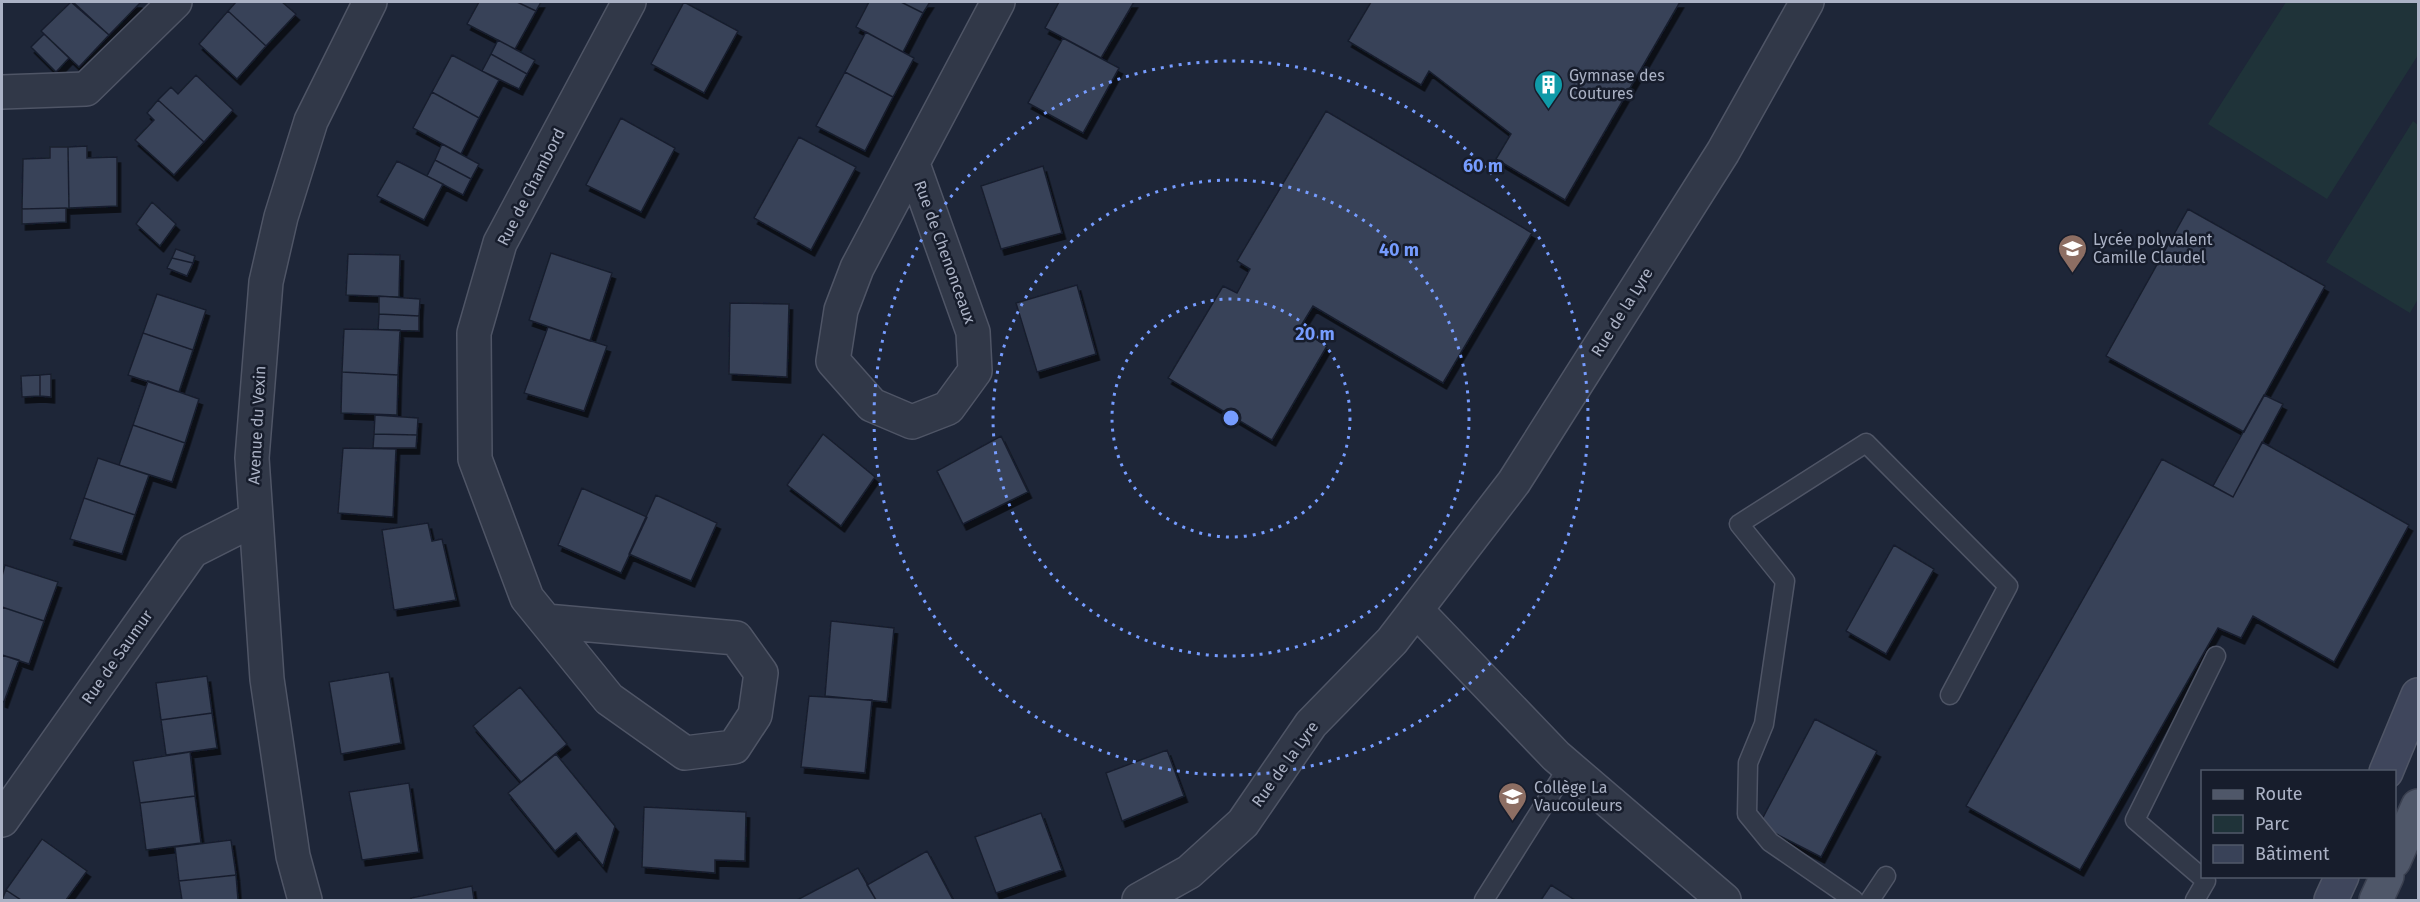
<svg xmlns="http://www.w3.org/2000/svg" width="2420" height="902" viewBox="0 0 2420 902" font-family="'Fira Sans',sans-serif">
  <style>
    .green { fill: #1f3339 }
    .building { fill: #394258; stroke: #191f2e; stroke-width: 1.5; filter: url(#shadow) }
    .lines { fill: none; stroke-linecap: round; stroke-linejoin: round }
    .service-casing { stroke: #4f5566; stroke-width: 21 }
    .minor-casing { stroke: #4f5566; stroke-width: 36 }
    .secondary-casing { stroke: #4f5566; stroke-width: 36 }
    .primary-casing { stroke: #3b4151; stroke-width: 36 }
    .service { stroke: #313848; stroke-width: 18 }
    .minor { stroke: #313848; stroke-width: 33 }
    .secondary { stroke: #3f465c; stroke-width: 33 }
    .primary { stroke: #4f5769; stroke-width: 33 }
    .ring { fill: none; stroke: #769cff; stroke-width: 3; stroke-dasharray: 3 6 }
    .labels { text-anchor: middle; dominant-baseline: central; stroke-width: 5; stroke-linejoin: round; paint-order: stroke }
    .poi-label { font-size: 16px; fill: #abb2c5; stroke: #171d2c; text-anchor: start }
    .street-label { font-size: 16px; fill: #abb2c5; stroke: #171d2c }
    .centre { fill: #769cff; stroke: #171d2c; stroke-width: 3 }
    .ring-label { font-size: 18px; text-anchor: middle; font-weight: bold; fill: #769cff; stroke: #171d2c; stroke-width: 5; stroke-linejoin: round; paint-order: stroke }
  </style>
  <defs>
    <filter id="shadow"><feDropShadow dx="3.5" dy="6" stdDeviation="0" flood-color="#0009"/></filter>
  </defs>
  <rect width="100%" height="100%" fill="#1e2638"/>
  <!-- green -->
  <path class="green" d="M2286 2H2418V55L2327 199 2208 124Z
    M2413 121 2418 125V299L2410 313 2326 262Z"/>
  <!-- building -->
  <path class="building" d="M71 2 109 35 79 67 41 31Z
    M73 2H138L140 3 109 35Z
    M236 2H282L296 14 266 46 228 11Z
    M479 2H517L536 11 515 49 467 24Z
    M517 2H541L536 11Z
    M684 2 738 31 704 93 651 64Z
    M869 2H901L923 13 903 52 856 27Z
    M901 2H930L923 13Z
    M1059 2H1134L1101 58 1045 28Z
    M1371 2H1680L1565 200 1496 159 1511 134 1429 71 1421 85 1348 41Z
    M228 11 266 46 237 79 199 44Z
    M866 32 914 58 893 97 845 72Z
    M44 34 69 58 56 72 31 47Z
    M1063 38 1119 68 1083 133 1028 103Z
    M498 40 535 60 527 74 491 54Z
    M491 54 527 74 519 89 482 71Z
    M452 55 499 80 479 118 432 92Z
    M845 72 893 97 865 151 816 126Z
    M196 75 233 110 204 142 158 100 171 87 178 94Z
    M432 92 479 118 461 154 413 128Z
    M158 100 204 142 174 175 135 140 154 120 147 113Z
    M1326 111 1532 233 1443 383 1313 306 1299 329 1327 346 1272 440 1168 378 1223 286 1237 293 1250 269 1237 261Z
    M621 118 675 148 641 212 586 185Z
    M799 137 856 167 811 250 754 218Z
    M442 144 479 164 471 179 435 160Z
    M87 146V158L117 157V206L69 208 68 147Z
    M50 147H68L69 208 22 209 23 159 50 158Z
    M435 160 471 179 463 195 427 176Z
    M397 161 443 184 424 220 377 196Z
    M1043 166 1062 233 1001 249 981 186Z
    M152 202 176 224 160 246 136 224Z
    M66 208V222L22 224V209Z
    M2188 209 2325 286 2244 432 2106 356Z
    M176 249 195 256 193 263 172 258Z
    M551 253 612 273 590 341 529 320Z
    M348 254 400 255 399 297 346 295Z
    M172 258 193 263 187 276 167 268Z
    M1077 285 1096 354 1037 372 1016 303Z
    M157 294 206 310 193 350 143 333Z
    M379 296 420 299 419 316 379 314Z
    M730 303 789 304 787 377 729 374Z
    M379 314 419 316V331L378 330Z
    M548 327 607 346 584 411 524 393Z
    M344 329 400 330 398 375 342 372Z
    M143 333 193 350 179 392 128 375Z
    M342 372 398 375 397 415 341 413Z
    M51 374V397L40 396V375Z
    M40 375V396L22 397 21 376Z
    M148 381 199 399 185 443 133 425Z
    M2264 395 2283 404 2233 497 2213 486Z
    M375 415 418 418 417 435 374 434Z
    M133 425 185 443 172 482 119 465Z
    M374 434 417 435 416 448H373Z
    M823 434 875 477 841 526 787 485Z
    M1001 436 1028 492 963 524 937 471Z
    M2262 442 2409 525 2334 662 2253 616 2241 638 2218 628 2080 870 1966 806 2162 459 2233 497Z
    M343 448 396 449 393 517 338 513Z
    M98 458 149 475 135 515 84 498Z
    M582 488 647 517 621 573 558 545Z
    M656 495 717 523 691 581 629 554Z
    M84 498 135 515 122 554 70 539Z
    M428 523 432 541 442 539 456 600 394 610 382 530Z
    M1894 545 1934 569 1886 654 1846 631Z
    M5 565 58 582 44 621 2 607V576Z
    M2 607 44 621 29 664 2 655Z
    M831 621 894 628 887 702 825 696Z
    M2 655 19 660 4 702 2 701Z
    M389 672 401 743 341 754 329 682Z
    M207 676 212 713 161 720 156 683Z
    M520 687 567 744 521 782 473 726Z
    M809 696 872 700 865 773 801 767Z
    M212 713 217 748 166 755 161 720Z
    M1815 719 1877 751 1821 857 1759 825Z
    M1167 750 1184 796 1122 821 1106 773Z
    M190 752 195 796 140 803 133 761Z
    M556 754 615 826 603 866 576 833 555 851 508 793Z
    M409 783 419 852 362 860 349 792Z
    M195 796 201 843 146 850 140 803Z
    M644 807 746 812 745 861 715 860V873L642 867Z
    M1041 813 1062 870 996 893 975 837Z
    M42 839 87 871 66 900H21L6 890Z
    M231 840 236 875 179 881 175 847Z
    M927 851 953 900H876L867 885Z
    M858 868 876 900H797Z
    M236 875 238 900H182L179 881Z
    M1551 885 1575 900H1541Z
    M472 886 474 900H411V898Z
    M6 890 21 900H2Z"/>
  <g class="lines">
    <defs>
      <path id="service" d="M1484 900 1568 767
        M1854 900 1770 842 1747 814 1748 763 1764 724 1785 581 1739 524 1866 443 2008 586 1950 695
        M1870 900 1886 876
        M2195 900 2206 881 2135 820 2216 656"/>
      <path id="minor" d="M2 92 86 89 175 2
        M913 164 973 332 975 371 948 408 912 422 872 405 833 361 841 310 857 268 998 2
        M1417 611 1556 756 1724 900
        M546 621 736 638 761 673 755 715 734 747 685 753 609 699 527 598 475 459 474 333 500 243 629 2
        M2 820 192 551 255 519
        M305 900 293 856 267 679 252 458 266 282 281 217 311 121 370 2
        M1139 900 1189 872 1243 823 1311 724 1392 641 1514 482 1723 152 1807 2"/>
      <path id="secondary" d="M2386 772 2418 695
        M2331 900 2342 876"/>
      <path id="primary" d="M2394 861 2418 806
        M2376 900 2387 876"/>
    </defs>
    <!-- service casing -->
    <use href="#service" class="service-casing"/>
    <!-- minor casing -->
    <use href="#minor" class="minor-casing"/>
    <!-- secondary casing -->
    <use href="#secondary" class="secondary-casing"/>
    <!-- primary casing -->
    <use href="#primary" class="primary-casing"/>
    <!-- service -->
    <use href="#service" class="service"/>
    <!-- minor -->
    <use href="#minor" class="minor"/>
    <!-- secondary -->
    <use href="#secondary" class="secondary"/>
    <!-- primary -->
    <use href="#primary" class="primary"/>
  </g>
  <!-- distance rings -->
  <g class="ring">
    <circle cx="1231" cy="418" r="119"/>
    <circle cx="1231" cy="418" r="238"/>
    <circle cx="1231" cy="418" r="357"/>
  </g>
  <!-- icons -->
  <defs>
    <symbol id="building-pin" viewBox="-11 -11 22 30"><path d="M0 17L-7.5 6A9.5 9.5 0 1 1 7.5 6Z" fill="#0f9aa8" stroke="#171d2c"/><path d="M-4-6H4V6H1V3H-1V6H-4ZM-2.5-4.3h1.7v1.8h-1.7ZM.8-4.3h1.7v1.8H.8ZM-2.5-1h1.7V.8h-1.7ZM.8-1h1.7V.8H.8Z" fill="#fff"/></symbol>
    <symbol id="school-pin" viewBox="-11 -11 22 30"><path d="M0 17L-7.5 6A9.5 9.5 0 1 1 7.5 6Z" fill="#8d6e63" stroke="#171d2c"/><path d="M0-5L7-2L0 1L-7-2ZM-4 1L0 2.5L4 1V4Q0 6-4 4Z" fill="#fff"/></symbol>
  </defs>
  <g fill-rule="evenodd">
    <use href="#building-pin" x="1532" y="68" width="33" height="45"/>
    <use href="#school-pin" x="2056" y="232" width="33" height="45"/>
    <use href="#school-pin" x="1496" y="780" width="33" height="45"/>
  </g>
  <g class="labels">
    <!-- poi labels -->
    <g class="poi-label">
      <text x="1569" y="75">Gymnase des<tspan x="1569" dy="18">Coutures</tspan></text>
      <text x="2093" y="239">Lycée polyvalent<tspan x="2093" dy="18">Camille Claudel</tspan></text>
      <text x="1534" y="787">Collège La<tspan x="1534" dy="18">Vaucouleurs</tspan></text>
    </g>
    <!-- street labels -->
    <g class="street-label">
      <text transform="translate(531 187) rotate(-63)">Rue de Chambord</text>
      <text transform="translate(945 252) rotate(70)">Rue de Chenonceaux</text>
      <text transform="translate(1622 312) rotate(-58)">Rue de la Lyre</text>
      <text transform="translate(257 425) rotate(-87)">Avenue du Vexin</text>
      <text transform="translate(117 657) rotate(-55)">Rue de Saumur</text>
      <text transform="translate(1285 764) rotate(-54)">Rue de la Lyre</text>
    </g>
  </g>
  <circle cx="1231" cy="418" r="9" class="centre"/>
  <g class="ring-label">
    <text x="1483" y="172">60 m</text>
    <text x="1399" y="256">40 m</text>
    <text x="1315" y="340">20 m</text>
  </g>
  <!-- border -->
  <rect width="2420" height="902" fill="none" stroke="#abb2c5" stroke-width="6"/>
  <!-- legend -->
  <rect x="2201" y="770" width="195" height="108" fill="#171d2c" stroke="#525969" stroke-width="1.5"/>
  <rect x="2213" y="790" width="30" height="9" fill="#4f5769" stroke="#525969" stroke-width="1.5"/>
  <text x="2255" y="800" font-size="18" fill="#abb2c5">Route</text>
  <rect x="2213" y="815" width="30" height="18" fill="#1f3339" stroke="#525969" stroke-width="1.5"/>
  <text x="2255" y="830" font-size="18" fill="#abb2c5">Parc</text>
  <rect x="2213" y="845" width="30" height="18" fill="#394258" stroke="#525969" stroke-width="1.5"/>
  <text x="2255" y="860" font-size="18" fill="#abb2c5">Bâtiment</text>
</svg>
